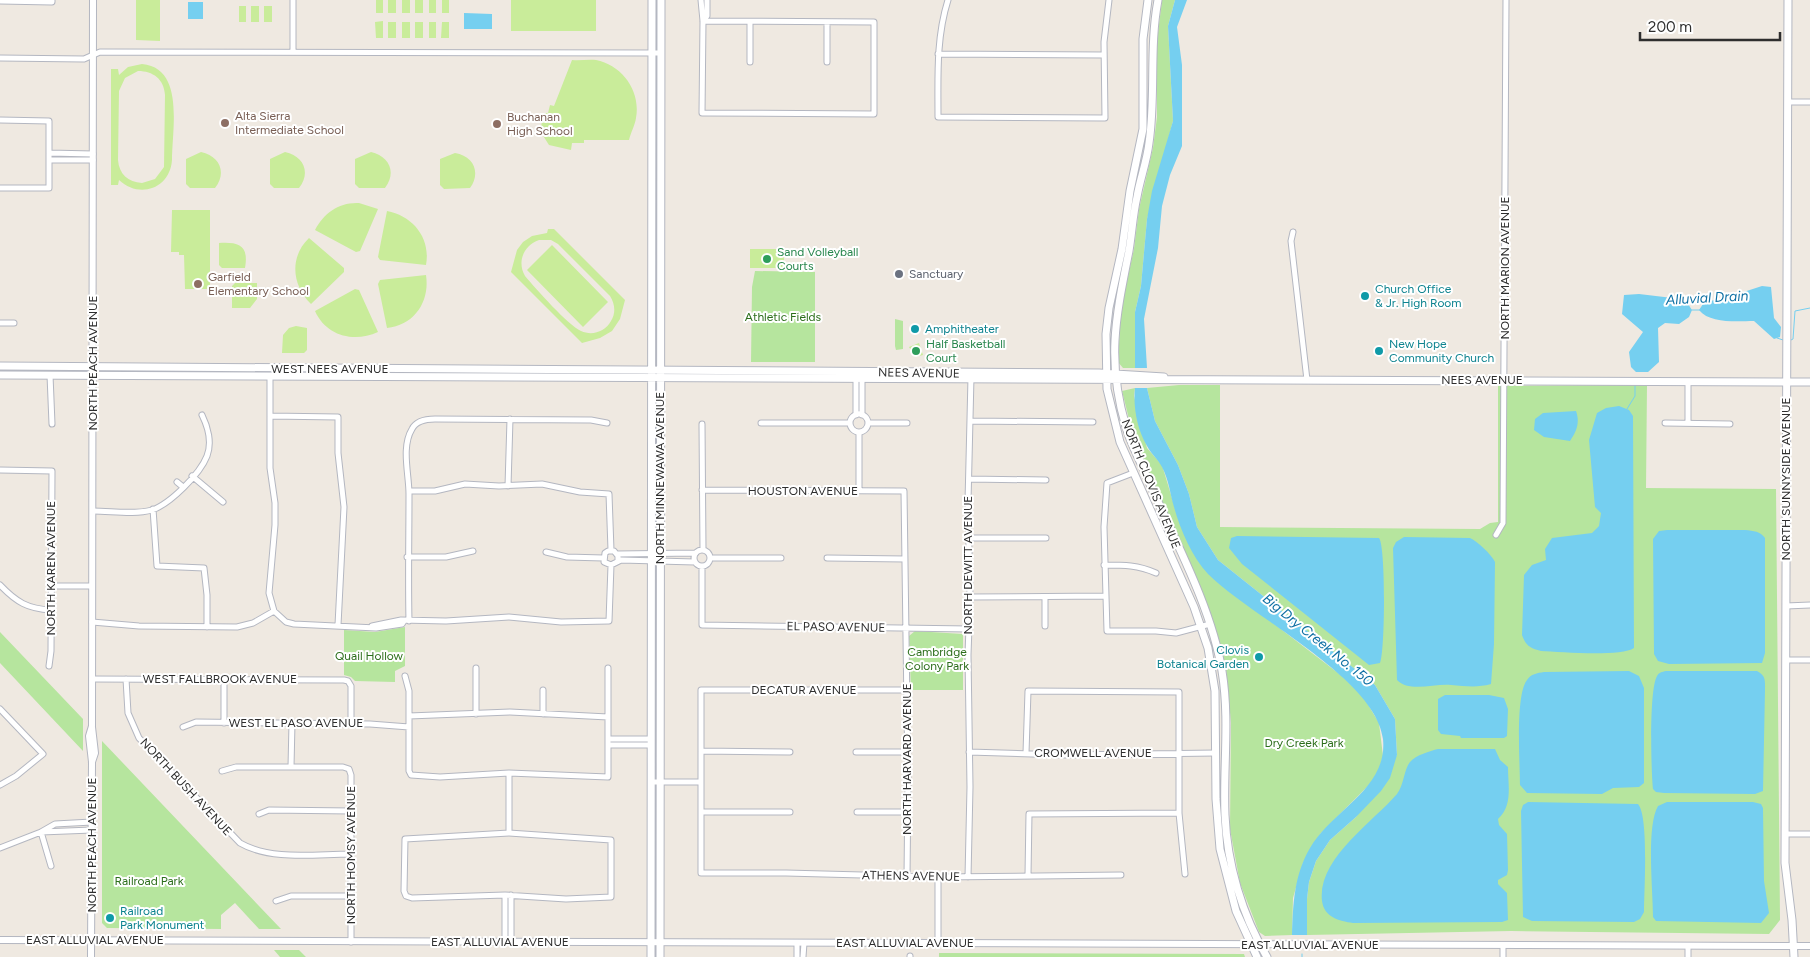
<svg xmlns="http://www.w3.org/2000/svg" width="1810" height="957" viewBox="0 0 1810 957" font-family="Figtree,sans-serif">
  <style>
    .green { fill: #b6e59e }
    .pitch { fill: #c9ec9a; fill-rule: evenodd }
    .water { fill: #75cff0 }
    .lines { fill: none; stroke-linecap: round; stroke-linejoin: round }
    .stream { stroke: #75cff0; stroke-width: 1 }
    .minor-casing { stroke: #b4b7c1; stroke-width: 7 }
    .tertiary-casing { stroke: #b4b7c1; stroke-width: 8 }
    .secondary-casing { stroke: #b4b7c1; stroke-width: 9 }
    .minor { stroke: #fff; stroke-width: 5 }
    .tertiary { stroke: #fff; stroke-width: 6 }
    .secondary { stroke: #fff; stroke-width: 7 }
    .education-dot { fill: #8d6e63; stroke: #fff; stroke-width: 2 }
    .leisure-dot { fill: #2e9e5b; stroke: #fff; stroke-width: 2 }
    .worship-dot { fill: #6b7280; stroke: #fff; stroke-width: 2 }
    .culture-dot { fill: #0f9aa8; stroke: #fff; stroke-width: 2 }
    .labels { text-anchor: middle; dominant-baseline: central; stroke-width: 4; stroke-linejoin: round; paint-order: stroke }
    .education-label { font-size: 12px; fill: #785e54; stroke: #fff; text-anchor: start }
    .leisure-label { font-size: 12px; fill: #27864d; stroke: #fff; text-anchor: start }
    .street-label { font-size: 12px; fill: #2e2e2e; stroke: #fff }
    .worship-label { font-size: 12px; fill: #5b616d; stroke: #fff; text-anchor: start }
    .culture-label { font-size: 12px; fill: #0d838f; stroke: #fff; text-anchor: start }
    .park-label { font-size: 12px; fill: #2c6e1b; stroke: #fff }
    .water-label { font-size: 14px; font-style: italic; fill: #0d6fa3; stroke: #fff }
  </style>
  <rect width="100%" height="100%" fill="#efe9e1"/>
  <!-- green -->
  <path class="green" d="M1162 0H1175L1168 26 1173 121 1147 219 1141 286 1135 312V368H1123L1118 362 1121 308 1134 249 1139 209 1153 148 1157 117V41Z
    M755 271 815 272V362H751L752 287Z
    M895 319 903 321V349L896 350 895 346Z
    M1179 385H1220V527L1480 529 1490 523 1498 522V386L1647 385 1646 488 1776 489 1780 920 1769 934 1511 931 1307 935V899L1309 882 1316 861 1330 840 1356 817 1397 755 1395 719 1375 685 1218 560 1197 527 1189 494 1178 465 1155 421 1147 388Z
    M1135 388 1134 396 1147 448 1162 465 1178 518 1190 546 1208 573 1342 676 1363 696 1379 723 1383 756 1379 770 1371 783 1321 833 1303 863 1293 898 1292 935 1265 936 1259 932 1240 883 1230 829 1231 723 1226 669 1221 647 1203 595 1134 439 1122 391Z
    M405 627V666L395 671V682L355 681 351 677 344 675V630L375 632Z
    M915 631 963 634V690H911L909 636Z
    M0 632 83 719V751L0 663Z
    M102 741 281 929H259L235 903 221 915V929L107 928 102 923Z
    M274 950H299L306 957H280Z
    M939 953 1244 954 1245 957H939Z"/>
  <!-- pitch -->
  <path class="pitch" d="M136 0H160V41L136 40Z
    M376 0H383V13H376Z
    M388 0H396V13H388Z
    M402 0H410V13H402Z
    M415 0H423V13H415Z
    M429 0H436V13H429Z
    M442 0H449V13H442Z
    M511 0H596V31H511Z
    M239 6H246V22H239Z
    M251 6H259V22H251Z
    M264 6H272V22H264Z
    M383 21V38H376L375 22Z
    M388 22H396V38H388Z
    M402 22H410V38H402Z
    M415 22H423V38H415Z
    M429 22H436V38H429Z
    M442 22H449V38H441Z
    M572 60C580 61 588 59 596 60 622 65 641 91 636 118 635 125 631 132 629 140H584V143H572L571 150 549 145 540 131 544 113H548L550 105 554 106Z
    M142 64C185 68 172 129 172 160 170 189 139 199 119 180L118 185H111V69H118L119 75 128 67ZM138 71C153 71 164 79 165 95L164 167 155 179 142 183C128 182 119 174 118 160L119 91 125 78Z
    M201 152C220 156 227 173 215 188H190L186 184V159Z
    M285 152C304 156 311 173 299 188H274L270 184V159Z
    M371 152C389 156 397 172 385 188H359L355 184V159Z
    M455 153C474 156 481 173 470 188L444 189 440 185V159Z
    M359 203 378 209 360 251 356 252 315 230C324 213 339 202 359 203Z
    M172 210H210V289H185L184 255H179V252H171Z
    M387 211C413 216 431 238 426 265L380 260 378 257Z
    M548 229H554L625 300 620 319 612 331 600 338 582 343 511 272 517 250 523 242 532 236 547 233ZM539 240H551L558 244 610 296C615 304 616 313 611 321 605 332 592 336 581 331 568 325 536 289 525 276 517 262 523 246 539 240Z
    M309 238 344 268V272L311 304C292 286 289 257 309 238Z
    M219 243C239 242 249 245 245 268H222L219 265Z
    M552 245 608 302 583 327 527 270Z
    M750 249H784V268H750Z
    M426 275C430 301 415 325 387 328L378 284 380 280Z
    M235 283H257V299L250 308H232V286Z
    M355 289 359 290 378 332C354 343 326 336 315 311Z
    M296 326 307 328V350L304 353H282L283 335 289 328Z
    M919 343 923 355 915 357 909 347Z"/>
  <!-- water -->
  <path class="water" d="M1175 0H1187L1177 27 1182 65V146L1170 175 1162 206 1158 248 1144 319 1147 368H1135V312L1141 286 1147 219 1152 191 1173 121 1168 26Z
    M188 2H203V19H188Z
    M464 13 492 14V29H464Z
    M1762 286 1771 287 1774 318 1781 327 1780 337 1774 339 1754 321C1737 321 1710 324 1699 310L1705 301 1719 300Z
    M1639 294 1681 299 1686 301 1692 310 1689 317 1679 324 1665 323 1658 328 1659 362 1648 372H1636L1631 367 1629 352 1643 332 1622 314 1624 295Z
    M1135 388H1147L1155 421 1178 465 1189 494 1197 527 1218 560 1375 685 1395 719 1397 755 1390 778 1381 791 1356 817 1330 840 1316 861 1309 882 1307 899V935H1292C1293 904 1294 875 1310 848 1332 810 1388 789 1383 739 1376 678 1251 617 1208 574 1192 557 1180 529 1174 507 1170 494 1169 480 1162 467 1158 459 1151 454 1147 446 1137 429 1133 407 1135 388Z
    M1619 406 1629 410 1633 416 1634 648C1621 657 1560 652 1541 651 1530 648 1526 646 1522 635L1524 575 1532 565 1546 560 1545 549 1552 538 1592 533 1599 526 1601 513 1595 507 1589 440 1597 413 1606 408Z
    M1576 411C1580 422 1577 431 1570 441L1544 437 1534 430 1535 419 1543 413Z
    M1667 530H1745C1754 531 1760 531 1765 538V653L1762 663 1669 664 1658 661 1654 654 1653 539 1659 531Z
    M1237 536 1379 538C1386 546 1385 653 1380 663L1369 665 1242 564 1229 548 1231 538Z
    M1404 537 1470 538C1477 541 1492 555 1495 562L1494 644 1491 684C1477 688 1465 686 1451 685 1436 683 1409 693 1397 680L1393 548 1396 542Z
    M1629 671 1639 676 1644 688V783L1639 787 1613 788 1602 794 1527 793 1520 785C1520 764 1515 695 1527 680 1531 674 1537 673 1544 672Z
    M1666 671H1757C1766 676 1765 680 1765 690L1763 791 1755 794 1664 793 1656 792 1653 789C1651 770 1649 690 1657 676 1659 672 1662 672 1666 671Z
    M1445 695H1489L1504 698 1508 709 1507 736 1504 738H1461L1460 736 1441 734 1438 730V699Z
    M1438 749H1495L1500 760 1508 767C1508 785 1513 806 1498 819L1499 825 1507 834 1508 870 1507 875 1498 880V884L1507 893 1508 920 1502 922 1353 923C1339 921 1324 917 1322 901 1317 859 1373 822 1397 794 1404 785 1404 769 1410 762 1416 755 1430 751 1438 749Z
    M1528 802 1638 804C1649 816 1644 892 1644 912L1640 919 1634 922 1532 921 1523 917 1521 811 1523 805Z
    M1667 802H1753L1761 804 1763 808 1764 881 1769 913 1761 923 1656 921 1653 917C1653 890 1646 827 1658 806Z"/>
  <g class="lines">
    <!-- stream -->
    <path class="stream" d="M1692 310H1700
      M1777 338 1783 340
      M1791 340 1793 339 1795 311 1810 308
      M1627 409 1635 396V385
      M1302 957V954"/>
    <defs>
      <path id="minor" d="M701 0 703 21 702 113 874 114V22L703 21
        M948 0C936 38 938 77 938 117L1105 118 1104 42 1109 0
        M0 1 52 2V0
        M703 21 707 16V0
        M293 52V0
        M938 54 1104 55
        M0 58 84 59 100 52 661 53
        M750 62V22
        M827 62V22
        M1788 102H1810
        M0 120 49 121V188H0
        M49 153 93 154
        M49 160H93
        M1293 232 1291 241 1307 380
        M0 323H14
        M50 375 52 424
        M270 376V468L275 503V525L269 593 274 611
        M1688 382V423
        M850 423a9 9 0 1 1 18 0a9 9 0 1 1-18 0Z
        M856 415V376
        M862 415V375
        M270 416 338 417V453L344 507 338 625
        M971 421 1093 422
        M761 423H850
        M868 423H907
        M1665 423 1730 424
        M702 424 703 550
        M859 432V491
        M0 470 52 471 51 651 49 666
        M1133 473 1107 483 1104 527 1107 631H1156L1176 633 1210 624
        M192 476 223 502
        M969 479 1046 480
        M177 482 183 487
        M508 486 510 419
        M702 490 904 491 908 782 907 877
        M409 491H435L465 484 499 486 542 484 580 492 609 494 611 550
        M153 509 157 566 204 568 207 595V627
        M93 511C112 511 134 515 152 510 170 504 200 474 207 456 212 443 208 427 202 415
        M1496 535 1503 523 1506 0
        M969 538H1046
        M694 558a8 8 0 1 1 16 0a8 8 0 1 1-16 0Z
        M546 552 567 557 603 558
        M617 554 696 553
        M407 557H446L473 551
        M710 558H781
        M827 558 905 559
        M618 561V556L614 551H608L605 553 604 562 611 565 621 560 695 562
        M1104 565C1124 565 1138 565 1156 573
        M702 566V625L969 629
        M0 585C16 602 28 609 51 610
        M51 586H92
        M970 597 1105 596
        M1045 597V626
        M1786 606 1810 605
        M409 621C408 578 409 537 409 494 409 474 401 447 412 429 416 421 426 419 435 419L591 420 607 423
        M92 622 139 626 237 627 253 623 274 611 286 622 294 624 376 628 402 624 404 621
        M372 626 401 620 446 621 509 617 561 622 609 621 611 565
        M1786 660H1810
        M405 676 409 691V771L411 775 440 777 509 773 608 777V668
        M92 679 344 680 348 681 351 686V723
        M126 679 128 713 139 738 240 843C271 861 315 854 350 854
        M543 690V714
        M906 690H701V873H786L938 877 1121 875
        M0 709 43 754 16 776 0 785
        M476 714V668
        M409 716 510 712 608 717
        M224 723V679
        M183 727 196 722 370 724 409 727
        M608 739H651
        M608 745H651
        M701 751 790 752
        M856 752H908
        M969 752 1064 755 1216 753
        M1026 753 1028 691 1179 692V813L1185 874
        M291 767 292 723
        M222 771 236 767H343L349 769 351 775V942
        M652 782H701
        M701 812H790
        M857 812H908
        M259 814 269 810 351 811
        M41 832 92 830
        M41 832 51 866
        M509 833 611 840V897L566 899 505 895 412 898 406 896 404 891 405 839Z
        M509 833V773
        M1785 834H1810
        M0 848 41 832 55 824 92 822
        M1028 875 1029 814 1179 813
        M938 877V943
        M968 877 970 787 968 655 970 597 968 502 971 377
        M276 901 291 896H351
        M505 942V895
        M511 942V895
        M1503 946V957
        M797 957V943
        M803 957 804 943
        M910 957V956
        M1688 957V946"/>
      <path id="tertiary" d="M92 762 95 753 92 727
        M0 940 1810 946
        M91 957 92 762 89 736 92 726 93 0"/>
      <path id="secondary" d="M1148 0 1143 39V129L1130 191 1122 249 1109 308 1106 334 1107 389 1120 442 1194 607 1208 648 1215 691 1216 799 1220 849 1236 911 1257 957
        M1158 0C1149 48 1156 96 1149 143 1147 161 1140 179 1137 197 1133 214 1132 233 1129 251 1116 316 1106 360 1126 427 1130 442 1139 458 1145 473 1172 535 1211 605 1222 671 1230 719 1223 768 1225 815 1227 864 1242 915 1267 957
        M1788 0 1785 863 1792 920 1794 957
        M0 366 1099 373 1164 377
        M0 375 1810 382
        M651 957 652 0
        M660 957 661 0"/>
    </defs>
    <!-- minor casing -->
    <use href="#minor" class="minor-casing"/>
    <!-- tertiary casing -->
    <use href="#tertiary" class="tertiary-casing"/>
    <!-- secondary casing -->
    <use href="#secondary" class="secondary-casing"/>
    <!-- minor -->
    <use href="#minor" class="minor"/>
    <!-- tertiary -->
    <use href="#tertiary" class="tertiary"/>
    <!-- secondary -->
    <use href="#secondary" class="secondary"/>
  </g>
  <!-- markers -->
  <g class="education-dot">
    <circle cx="225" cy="123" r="5"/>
    <circle cx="497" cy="124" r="5"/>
    <circle cx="198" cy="284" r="5"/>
  </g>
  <g class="leisure-dot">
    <circle cx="767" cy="259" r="5"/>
    <circle cx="916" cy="351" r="5"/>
  </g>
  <circle class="worship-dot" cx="899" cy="274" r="5"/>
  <g class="culture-dot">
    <circle cx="1365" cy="296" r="5"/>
    <circle cx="915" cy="329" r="5"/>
    <circle cx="1379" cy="351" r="5"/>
    <circle cx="1259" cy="657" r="5"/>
    <circle cx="110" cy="918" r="5"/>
  </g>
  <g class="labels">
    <!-- education labels -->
    <g class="education-label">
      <text x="235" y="116">Alta Sierra<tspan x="235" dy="14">Intermediate School</tspan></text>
      <text x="507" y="117">Buchanan<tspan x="507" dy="14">High School</tspan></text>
      <text x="208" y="277">Garfield<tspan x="208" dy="14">Elementary School</tspan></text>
    </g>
    <!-- leisure labels -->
    <g class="leisure-label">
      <text x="777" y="252">Sand Volleyball<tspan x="777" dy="14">Courts</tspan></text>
      <text x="926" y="344">Half Basketball<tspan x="926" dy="14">Court</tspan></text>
    </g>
    <!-- street labels -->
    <g class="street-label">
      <text transform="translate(1505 268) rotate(-90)">NORTH MARION AVENUE</text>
      <text transform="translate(93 363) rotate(-90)">NORTH PEACH AVENUE</text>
      <text x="330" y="369">WEST NEES AVENUE</text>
      <text transform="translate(919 373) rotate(1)">NEES AVENUE</text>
      <text x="1482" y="380">NEES AVENUE</text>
      <text transform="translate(660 478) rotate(-90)">NORTH MINNEWAWA AVENUE</text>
      <text transform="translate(1786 479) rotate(-90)">NORTH SUNNYSIDE AVENUE</text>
      <text transform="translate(1151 484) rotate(68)">NORTH CLOVIS AVENUE</text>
      <text x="803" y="491">HOUSTON AVENUE</text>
      <text transform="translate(968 565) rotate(-90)">NORTH DEWITT AVENUE</text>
      <text transform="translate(51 568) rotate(-90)">NORTH KAREN AVENUE</text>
      <text transform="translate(836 627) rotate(1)">EL PASO AVENUE</text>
      <text x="220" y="679">WEST FALLBROOK AVENUE</text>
      <text x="804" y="690">DECATUR AVENUE</text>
      <text x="296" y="723">WEST EL PASO AVENUE</text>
      <text x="1093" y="753">CROMWELL AVENUE</text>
      <text transform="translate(907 759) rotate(-90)">NORTH HARVARD AVENUE</text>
      <text transform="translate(186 787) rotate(47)">NORTH BUSH AVENUE</text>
      <text transform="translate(92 845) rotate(-90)">NORTH PEACH AVENUE</text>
      <text transform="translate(351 855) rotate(-90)">NORTH HOMSY AVENUE</text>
      <text transform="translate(911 876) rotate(1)">ATHENS AVENUE</text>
      <text x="95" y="940">EAST ALLUVIAL AVENUE</text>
      <text x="500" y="942">EAST ALLUVIAL AVENUE</text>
      <text x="905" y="943">EAST ALLUVIAL AVENUE</text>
      <text x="1310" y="945">EAST ALLUVIAL AVENUE</text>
    </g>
    <!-- worship labels -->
    <g class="worship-label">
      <text x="909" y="274">Sanctuary</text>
    </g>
    <!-- culture labels -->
    <g class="culture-label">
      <text x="1375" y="289">Church Office<tspan x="1375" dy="14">&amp; Jr. High Room</tspan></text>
      <text x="925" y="329">Amphitheater</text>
      <text x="1389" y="344">New Hope<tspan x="1389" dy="14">Community Church</tspan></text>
      <text x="1249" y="650" text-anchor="end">Clovis<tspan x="1249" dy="14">Botanical Garden</tspan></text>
      <text x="120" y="911">Railroad<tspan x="120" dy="14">Park Monument</tspan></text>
    </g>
    <!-- park labels -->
    <g class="park-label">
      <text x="783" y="317">Athletic Fields</text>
      <text x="937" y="652">Cambridge<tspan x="937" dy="14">Colony Park</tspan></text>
      <text x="369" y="656">Quail Hollow</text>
      <text x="1304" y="743">Dry Creek Park</text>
      <text x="149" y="881">Railroad Park</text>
    </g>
    <!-- water labels -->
    <g class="water-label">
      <text transform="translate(1707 298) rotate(-3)">Alluvial Drain</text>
      <text transform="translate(1318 640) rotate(39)">Big Dry Creek No. 150</text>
    </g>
  </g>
  <!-- scale -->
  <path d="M1640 32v8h140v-8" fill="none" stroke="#2e2e2e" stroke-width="2.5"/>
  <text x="1648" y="32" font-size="15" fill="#2e2e2e" stroke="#ffffff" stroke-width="4" paint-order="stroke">200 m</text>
</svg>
